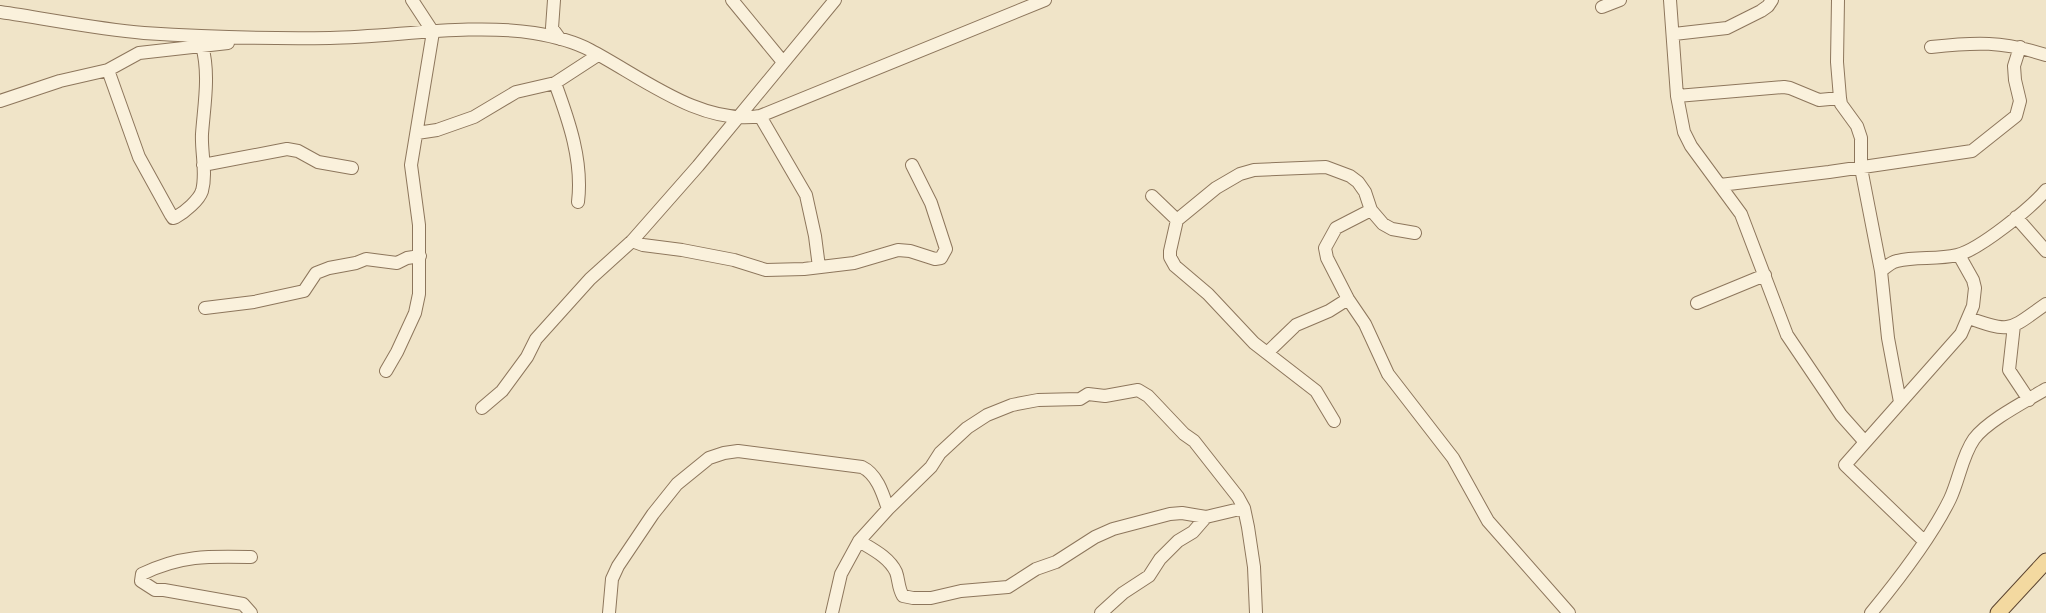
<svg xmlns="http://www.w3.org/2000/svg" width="2046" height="613" viewBox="0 0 2046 613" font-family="'Roboto Serif',serif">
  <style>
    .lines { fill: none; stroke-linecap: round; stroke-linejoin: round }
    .minor-casing { stroke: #8d765c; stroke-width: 14 }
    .major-casing { stroke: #5b4430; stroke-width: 17 }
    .minor { stroke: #faf1dc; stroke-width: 12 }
    .major { stroke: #f3d9a0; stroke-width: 15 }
  </style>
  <rect width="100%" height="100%" fill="#f0e4c8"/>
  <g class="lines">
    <defs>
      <path id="minor" d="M554 0 552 28 560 39
        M732 0 783 62
        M1670 0 1677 96 1684 132 1691 146 1741 214 1787 335 1841 415 1865 442
        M1838 0 1837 62 1840 98 1841 104 1857 126 1861 138V168L1881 271 1888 338 1900 402
        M1602 7 1620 0
        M0 12C48 19 96 29 144 33 206 37 268 39 330 38 395 37 470 23 534 33 552 36 573 41 590 50 640 76 701 126 760 116L1045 0
        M1674 34 1727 28 1761 11 1768 6 1772 0
        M1931 47C1976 42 2002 41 2046 55
        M108 70 139 157 171 215 173 218 176 217C185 212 199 200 202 191 207 173 201 152 202 134 204 106 210 74 202 46
        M555 83C569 121 583 161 578 202
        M1677 96 1784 87 1790 88 1819 100 1840 98
        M0 101 60 81 108 70 139 53 228 43
        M760 116 806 195 815 236 819 267
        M417 133 437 130 474 117 516 92 555 83 598 55
        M203 165 287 149 298 151 318 162 352 168
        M1720 185 1829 172 1972 151 2016 116 2020 101 2015 80 2014 66 2020 47
        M1152 196 1177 220
        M1371 210 1336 228 1325 248 1327 258 1348 299 1365 324 1388 374 1453 458 1488 521 1569 613
        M2016 217 2046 251
        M632 241 643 245 682 250 734 260 766 270 804 269 854 263 898 250 910 251 935 259 941 258 946 249 931 203 912 165
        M1881 271C1886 267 1891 262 1897 261 1916 256 1937 260 1957 255 1979 250 2032 207 2046 190
        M1697 303 1765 275
        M205 308 254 302 304 291 316 273 329 268 356 263 366 259 397 263 407 258 420 256
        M1969 318C2012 334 2010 329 2046 304
        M2014 325 2009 370 2029 400
        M1267 353 1296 325 1329 311 1348 299
        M386 371 397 352 415 313 419 294V225L411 165 433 32 412 0
        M482 408 502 391 527 357 536 339 590 279 632 241 698 166 835 0
        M1334 421 1316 391 1254 343 1208 294 1175 266 1170 257V251L1177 220 1216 188 1240 174 1254 170 1326 167 1350 176 1358 182 1365 192 1371 210 1383 224 1392 229 1415 233
        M888 509 931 467 940 453 967 428 987 415 1012 405 1038 400 1080 399 1088 394 1105 396 1138 390 1148 396 1184 434 1194 441 1238 497 1244 508 1248 527 1254 567 1256 613
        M859 541C872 549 889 557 896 572 899 580 898 588 903 596L913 598H931L961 591 1008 587 1036 569 1056 562 1095 537 1113 529 1170 514 1182 513 1206 517 1244 508
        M1924 541 1845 465 1961 334 1973 306 1975 288 1973 280 1959 255
        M251 557C209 556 181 555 142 574L141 581 155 590H164L243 604 251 613
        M609 613 612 579 618 566 653 514 677 484 709 458 724 453 738 451 862 467C877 474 883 494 888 509L859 541 841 574 832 613
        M1101 613 1123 593 1149 576 1160 559 1178 541 1193 532 1206 517
        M1871 613C1899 579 1931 538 1950 499 1959 480 1962 456 1974 439 1987 421 2026 401 2046 389"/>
      <path id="major" d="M1998 613 2046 561"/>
    </defs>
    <!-- minor casing -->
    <use href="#minor" class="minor-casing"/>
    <!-- major casing -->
    <use href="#major" class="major-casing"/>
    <!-- minor -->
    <use href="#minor" class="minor"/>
    <!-- major -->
    <use href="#major" class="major"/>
  </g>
</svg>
